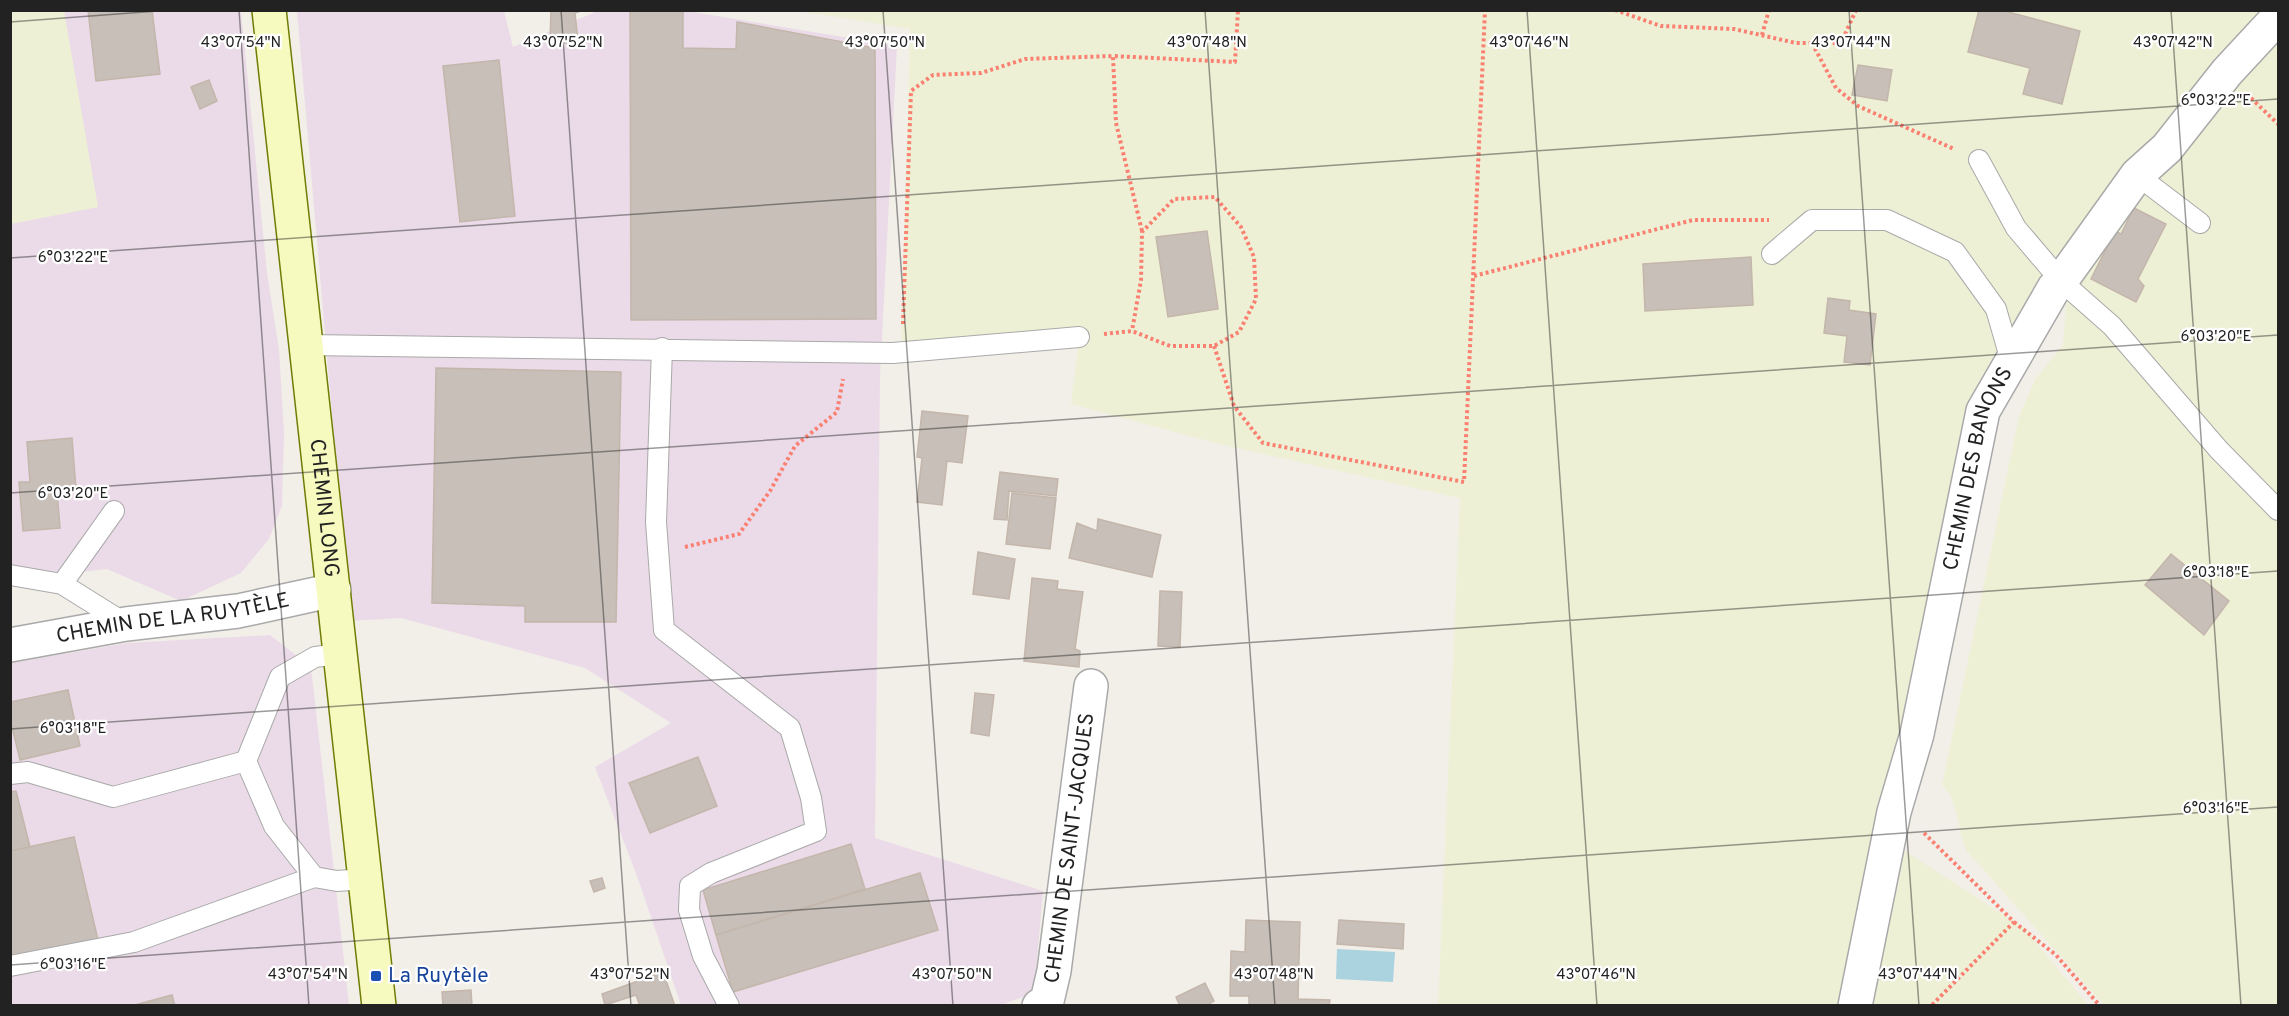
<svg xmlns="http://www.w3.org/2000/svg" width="2289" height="1016" viewBox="0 0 2289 1016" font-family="Overpass,sans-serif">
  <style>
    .industrial { fill: #ebdbe8 }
    .farmland { fill: #eef0d5 }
    .water { fill: #aad3df }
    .building { fill: #c7bfb8; stroke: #c4b6ab; stroke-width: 1.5 }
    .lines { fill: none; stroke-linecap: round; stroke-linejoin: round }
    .lane-casing { stroke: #a9a9a9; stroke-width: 22 }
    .street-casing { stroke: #a9a9a9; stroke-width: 36 }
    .secondary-casing { stroke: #707d05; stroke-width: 36 }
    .path { stroke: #fa8072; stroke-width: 4; stroke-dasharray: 3 3; stroke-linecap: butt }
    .lane { stroke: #fff; stroke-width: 20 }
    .street { stroke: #fff; stroke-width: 33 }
    .secondary { stroke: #f7fabf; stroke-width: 33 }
    .ticks { fill: none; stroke: #222; stroke-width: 1.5; stroke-opacity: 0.45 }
    .transit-dot { fill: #1a4fb4; stroke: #fff; stroke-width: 2 }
    .labels { text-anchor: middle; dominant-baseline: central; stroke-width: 4.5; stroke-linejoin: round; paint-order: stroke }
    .street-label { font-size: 21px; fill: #222; stroke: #fff }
    .transit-label { font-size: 21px; fill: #164399; stroke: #fff; text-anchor: start }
    .ticks-label { font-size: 15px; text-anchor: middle; fill: #222; stroke: #fff; stroke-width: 4.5; stroke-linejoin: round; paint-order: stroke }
  </style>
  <rect width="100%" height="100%" fill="#f2efe9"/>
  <!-- industrial -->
  <path class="industrial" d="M600 10 687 11 897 46 880 377 875 838 1043 891 1034 993 998 1006 681 1005 637 876 595 767 671 723 585 668 401 618 350 621 297 11H504L513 47Z
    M10 11H241L267 273 279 349 284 433 282 506 269 539 241 573 181 601 107 569 11 580Z
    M270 635 311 667 349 1005 11 1006V663L127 643Z"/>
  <!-- farmland -->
  <path class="farmland" d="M11 10 64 11 98 207 11 224Z
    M800 11H2264L2122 173 2040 277 1977 385 1930 614 1900 731 1840 1006 1438 1005 1460 498 1223 445 1071 404 1079 338 901 352 910 29Z
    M2278 35V1005H2104L1965 849 1952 797 1942 785 2019 416 2036 378 2063 345 2066 304 2110 226 2201 121 2254 68Z
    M1900 848 2024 928 2088 1005 1865 1006Z"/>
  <!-- water -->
  <path class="water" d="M1337 949 1395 952 1393 982 1336 979Z"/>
  <!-- building -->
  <path class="building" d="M88 10H152L160 74 96 81Z
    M551 10H583L575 13 578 41 558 44 550 42Z
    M683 10V48L736 49 737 22 875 48 876 319 631 320 630 11Z
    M1979 10H2001L2080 31 2062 104 2023 94 2030 68 1968 52Z
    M499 60 515 216 460 222 443 66Z
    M1858 65 1892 70 1887 101 1852 95Z
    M209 80 217 101 200 109 191 87Z
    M2134 208 2166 224 2138 279 2144 286 2136 302 2091 279 2115 231 2121 234Z
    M1207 231 1218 309 1168 317 1156 237Z
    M1751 257 1753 305 1645 311 1643 264Z
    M1828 298 1850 301 1849 310 1876 314 1870 365 1844 362 1847 336 1824 333Z
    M436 368 621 372 616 622H525V606L432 603Z
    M922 411 968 416 962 463 947 461 942 505 917 502 922 458 917 457Z
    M72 438 76 489 57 491 60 528 23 531 19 482H30L27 442Z
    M1000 472 1058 479 1056 496 1009 491 1007 520 994 519Z
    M1012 493 1056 498 1050 549 1006 544Z
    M1098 519 1161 535 1152 577 1069 558 1077 523 1097 531Z
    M978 552 1015 559 1009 599 973 594Z
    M2171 554 2229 601 2204 635 2145 585Z
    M1032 578 1058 581 1057 589 1083 592 1075 649 1080 651 1079 667 1024 661Z
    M1160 591 1182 592 1180 647 1158 646Z
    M68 690 80 746 20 760 10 719V702Z
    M975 693 994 695 989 736 971 733Z
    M698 757 717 806 650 833 629 783Z
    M16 791 30 847 10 851V792Z
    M74 837 98 940 10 957V851Z
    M851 844 865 889 716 935 703 890Z
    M920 873 938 930 733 992 716 935Z
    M602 878 605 888 594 892 590 881Z
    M1246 920 1300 922 1298 999 1330 1000 1329 1006H1249V996H1230L1231 951 1245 952Z
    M1339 920 1404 924 1403 949 1337 944Z
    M663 972 675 1006H640L636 995 605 1005 602 994Z
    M1205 983 1214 1001 1206 1006H1180L1176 997Z
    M471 990 472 1006H443L442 992Z
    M172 995 175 1006H131Z"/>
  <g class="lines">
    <defs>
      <path id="lane" d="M1979 160 2016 228 2061 281 2112 326 2219 450 2278 510
        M2137 175 2200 223
        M1772 254 1812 220H1887L1955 252 1996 309 2011 361
        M306 345 893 353 1079 337
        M662 348 656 522 664 630 790 728 811 798 816 831 711 873 690 886 689 910 703 956 729 1006
        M10 575 62 584 126 624
        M62 584 114 511
        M340 654 315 657 280 677 246 761 274 826 314 877 337 881 365 879
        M10 774 28 772 113 797 246 761
        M10 966 134 942 314 877"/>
      <g id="street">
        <path id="s1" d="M10 645 126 624 238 611 334 590"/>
        <path id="s2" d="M1039 1006 1047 1001 1054 971 1091 686"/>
        <path id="s3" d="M1855 1006 1894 812 1917 734 1983 411 2054 288 2061 281 2137 175 2167 148 2227 72 2278 17"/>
      </g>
      <g id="secondary">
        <path id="s4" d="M269 10 379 1006"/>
      </g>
    </defs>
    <!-- lane casing -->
    <use href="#lane" class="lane-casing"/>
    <!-- street casing -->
    <use href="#street" class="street-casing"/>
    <!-- secondary casing -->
    <use href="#secondary" class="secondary-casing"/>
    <!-- path -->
    <path class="path" d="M1615 10 1661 26 1734 29 1796 43H1841L1856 10
      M1762 35 1769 10
      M1812 43 1836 88 1858 106 1954 149
      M2251 98 2278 124
      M1142 231 1116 123 1113 56 1235 62 1238 10
      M1474 276 1693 220H1769
      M903 324 911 91 933 75 981 73 1025 59 1113 56
      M1104 334 1132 331 1170 346H1214L1239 332 1256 299 1254 257 1241 227 1215 197 1174 199 1142 232 1141 280 1132 331
      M1214 346 1234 406 1263 443 1464 482 1485 10
      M685 547 739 534 770 491 795 446 837 412 843 379
      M1924 833 2014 922 1931 1006
      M2014 922 2056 955 2100 1006"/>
    <!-- lane -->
    <use href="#lane" class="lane"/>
    <!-- street -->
    <use href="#street" class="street"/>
    <!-- secondary -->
    <use href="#secondary" class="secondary"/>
  </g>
  <!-- ticks -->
  <path class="ticks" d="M239 10 309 1006M561 10 631 1006M883 10 953 1006M1205 10 1275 1006M1527 10 1597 1006M1849 10 1919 1006M2171 10 2241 1006M10 22 171 10M10 258 2278 99M10 493 2278 335M10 729 2278 571M10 965 2278 807"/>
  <!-- markers -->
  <rect class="transit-dot" x="370" y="970" width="12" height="12" rx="3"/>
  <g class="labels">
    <!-- street labels -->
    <g class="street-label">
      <text stroke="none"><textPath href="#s3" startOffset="552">CHEMIN DES BANONS</textPath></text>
      <text stroke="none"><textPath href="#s4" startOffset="501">CHEMIN LONG</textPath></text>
      <text stroke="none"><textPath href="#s1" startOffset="165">CHEMIN DE LA RUYTÈLE</textPath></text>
      <text stroke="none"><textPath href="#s2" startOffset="164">CHEMIN DE SAINT-JACQUES</textPath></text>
    </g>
    <!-- transit labels -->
    <g class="transit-label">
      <text x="388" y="976">La Ruytèle</text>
    </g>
  </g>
  <g class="ticks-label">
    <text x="241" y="47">43°07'54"N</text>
    <text x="563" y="47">43°07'52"N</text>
    <text x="885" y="47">43°07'50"N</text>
    <text x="1207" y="47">43°07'48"N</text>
    <text x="1529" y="47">43°07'46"N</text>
    <text x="1851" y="47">43°07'44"N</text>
    <text x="2173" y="47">43°07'42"N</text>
    <text x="2216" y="105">6°03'22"E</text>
    <text x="73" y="262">6°03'22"E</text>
    <text x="2216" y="341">6°03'20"E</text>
    <text x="73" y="498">6°03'20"E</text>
    <text x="2216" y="577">6°03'18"E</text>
    <text x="73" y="733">6°03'18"E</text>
    <text x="2216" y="813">6°03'16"E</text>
    <text x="73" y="969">6°03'16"E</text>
    <text x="308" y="979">43°07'54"N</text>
    <text x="630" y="979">43°07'52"N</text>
    <text x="952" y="979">43°07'50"N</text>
    <text x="1274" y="979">43°07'48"N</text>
    <text x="1596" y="979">43°07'46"N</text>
    <text x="1918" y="979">43°07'44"N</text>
  </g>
  <!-- border -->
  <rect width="2289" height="1016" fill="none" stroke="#222222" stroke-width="24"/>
</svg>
